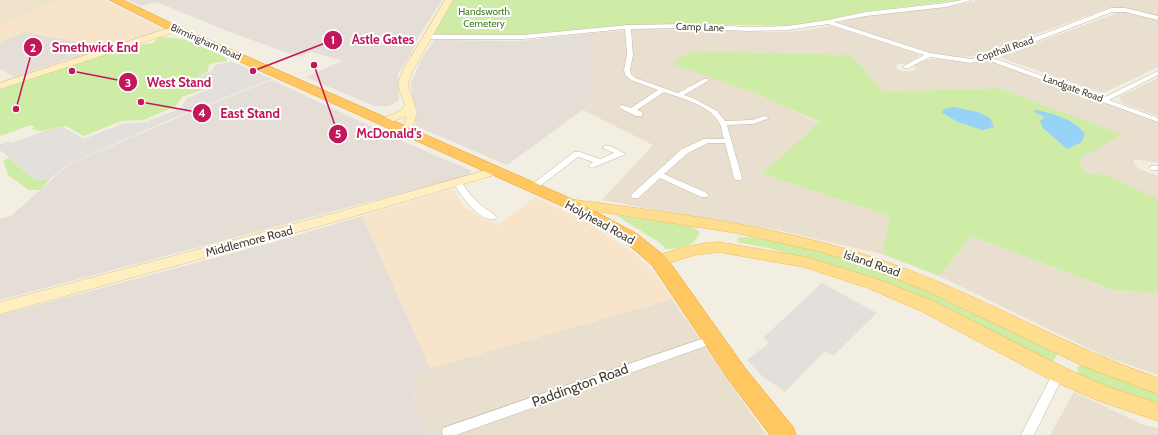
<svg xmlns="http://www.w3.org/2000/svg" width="1158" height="435" viewBox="0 0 1158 435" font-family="Cabin,sans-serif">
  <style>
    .residential { fill: #e8dfcf }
    .commercial { fill: #f8e4ca }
    .industrial { fill: #e5ded7 }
    .education { fill: #eee3ca }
    .green { fill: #ceeca6 }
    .parking { fill: #e3e0db }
    .water { fill: #97d2f7 }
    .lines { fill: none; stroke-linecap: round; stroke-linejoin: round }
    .street-casing { stroke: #c2b8a7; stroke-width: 1 }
    .secondary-casing { stroke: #dbc58e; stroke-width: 1 }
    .primary-casing { stroke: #f0bd53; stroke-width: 1 }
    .highway-casing { stroke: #ed9e22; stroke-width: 1 }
    .street { fill: #fff; fill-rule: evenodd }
    .secondary { fill: #ffeec0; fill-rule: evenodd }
    .primary { fill: #ffdd8f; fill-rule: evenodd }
    .highway { fill: #ffc761; fill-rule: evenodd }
    .labels { text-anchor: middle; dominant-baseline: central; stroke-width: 4; stroke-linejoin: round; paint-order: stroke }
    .far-park-label { font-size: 10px; fill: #457c20; stroke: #fff }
    .far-street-label { font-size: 10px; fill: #453d32; stroke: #fff }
    .street-label { font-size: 12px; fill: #453d32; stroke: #fff }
    .near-street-label { font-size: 14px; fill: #453d32; stroke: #fff }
    .leader { fill: none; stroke: #c2185b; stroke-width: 1.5 }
    .callout-dot { fill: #c2185b; stroke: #fff; stroke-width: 1.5 }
    .mark-label { font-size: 12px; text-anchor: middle; font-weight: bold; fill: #fff }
    .callout-label { font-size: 13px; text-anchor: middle; font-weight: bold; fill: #c2185b; stroke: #fff; stroke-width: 4; stroke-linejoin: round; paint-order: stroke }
  </style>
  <rect width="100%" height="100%" fill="#f3eee2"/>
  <!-- residential -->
  <path class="residential" d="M978 0H1158V17L1131 9 1108 8 976 56 967 57H955L933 53 839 24 851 18 969 3Z
    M1120 12H1128L1158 20V67L1103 93 1004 59 1001 56Z
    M831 26 918 54 919 56 907 64H897L896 68 901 71H914L916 68 914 66 925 60 934 59 971 62 991 61 1158 122V163L1141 160H1134L1133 163 1139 169 1158 176V199L1104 174 1094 175 1083 170 1079 158 1121 134 998 88 884 92 851 55 690 51 673 64 752 92 820 123 762 174 890 216 882 254 777 230 708 220 602 200 653 145 583 110 592 103 593 33 645 29 782 32 808 30Z
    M1158 78V116L1122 103 1119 97Z
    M971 236 1112 290 1158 293V375L1104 356 939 276Z
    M672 299 766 435H426L410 379 430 368Z
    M1074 392 1144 425 1158 428V435H1050Z"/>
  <!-- commercial -->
  <path class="commercial" d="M63 0H104L160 28 159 31 105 50 82 43 0 41V26L49 3Z
    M453 189 464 208 497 225 535 197 585 221 633 252 656 275 672 299 430 368 362 216Z"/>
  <!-- industrial -->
  <path class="industrial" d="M128 0H442L419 36 411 54 398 74 399 100 389 106H374L306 77 342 61 341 60 311 52 299 57 227 31 157 2 141 6Z
    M25 32 82 43 105 50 80 58H71L14 77 0 69V42Z
    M593 33 592 103 507 165 416 126 411 83 421 60 434 40 519 41Z
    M272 80 400 140 472 171 466 176 0 300V219L11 216 68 165 189 113Z
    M362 216 430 368 410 380 426 435H0V315L278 241Z"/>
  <!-- education -->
  <path class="education" d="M0 0H63L49 3 0 26Z"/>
  <!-- green -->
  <path class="green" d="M452 0H961L863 12 827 20 786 26 684 24 632 25 517 35 432 34Z
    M159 37 183 39 221 55 226 58 227 61 209 64 208 71 193 80 207 88 182 97 176 106 144 120 121 121 84 136 66 126 41 131 31 129 35 127 31 125 0 136V88L126 47 153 43Z
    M690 51 851 55 884 92 998 88 1122 134 1079 159 1083 170 1094 175 1104 174 1158 199V293L1113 290 971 236 939 276 882 254 890 216 762 174 820 122 752 92 672 64Z
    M9 158 35 180 50 179 40 190H29L9 176 3 161Z
    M616 215 690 226 699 231C699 245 677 250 666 249L660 243Z
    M742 237C853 242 960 304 1059 351L1052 364 937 305 872 277 768 248 737 242 738 238Z
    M1083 363 1158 389V408L1080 377 1077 368Z"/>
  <!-- parking -->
  <path class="parking" d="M229 62H233L272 79 183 114 67 165 50 179 35 180 0 150V144H2L8 141 11 143 45 131 63 127 84 139 122 124 149 122 150 120 180 109 187 98 212 88 195 79 208 72 212 71 215 65Z
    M822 283 877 313 833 356 825 351 785 392 762 376 747 360 769 343 763 338Z"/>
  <!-- water -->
  <path class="water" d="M954 107 978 112 990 118 994 127 983 130 958 122 942 113 944 109Z
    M1036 110C1054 114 1074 119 1085 134L1082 142 1067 149 1043 128 1040 121 1045 117 1034 112Z"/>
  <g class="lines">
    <defs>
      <path id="street" d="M962 0H972L946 7 866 16 834 22 930 53 971 59 986 56 1111 8H1125L1158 16V20L1125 12H1112L993 58 1103 98 1158 71V75L1109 100 1158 118V122L987 60 971 63 930 57 908 68H904V66L924 55 828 24 788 30 749 31 683 28 631 29 633 55 630 70 631 74 635 78 678 93 704 79H708V81L684 95 695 99 717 111 725 121 752 120 765 116 769 118 753 124 727 125 742 178 741 180H735L734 178 725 143H708L688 153 664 174 707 193 708 195 707 197H701L660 178 638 198H632L631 196 632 194 682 149 704 139H724C722 134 722 128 720 124 712 106 681 98 664 92L637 110 642 112V116H636L620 108 619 107 622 105 631 108 658 90 631 80 625 75 624 70 627 55 625 29 523 39H428L425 37 428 35H523L628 25 683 24 749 27 788 26 828 20 866 12 946 3Z
        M604 146H610L626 154 592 168 588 166 593 162 578 157 536 189H530L529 187 574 152H580L600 159 614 153 603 148Z
        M1151 166H1158V170H1151L1150 168Z
        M458 180 461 181C470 196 480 206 495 215L496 217 495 219C481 223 459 194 454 183Z
        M713 335 717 336 719 339 717 342 456 435H443L442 432 443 428Z
        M1058 369 1062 371 1064 374 1034 435H1021L1054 371Z"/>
      <path id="secondary" d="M445 0H453L412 72 408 85 417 112 411 133H403L402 131 406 116 386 124 381 121 382 119 400 111 405 105 398 85 402 72Z
        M172 27H175L179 29 178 31 0 89V83Z
        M497 167 501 169 503 171 501 173 352 217 0 314V302L342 211Z"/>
      <path id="primary" d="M568 199C682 214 798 228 906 269 992 301 1071 349 1158 378V394L1085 367 927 291 855 262 817 251 736 233 563 206 561 203 563 200Z
        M718 242 806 257 880 280 933 301 1065 368 1111 388 1158 403V421L1099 401 1051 380 921 311 868 288 804 267 718 252 695 255 659 266 653 265 651 261 653 257C675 250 695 243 718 242Z"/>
      <path id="highway" d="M110 0H123L175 25 574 200 637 234 666 257 745 368 793 427 796 435H770L729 380 652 265 625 242 562 206 167 29Z"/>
    </defs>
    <!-- street casing -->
    <use href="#street" class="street-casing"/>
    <!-- secondary casing -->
    <use href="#secondary" class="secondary-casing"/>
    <!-- primary casing -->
    <use href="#primary" class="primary-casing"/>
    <!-- highway casing -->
    <use href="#highway" class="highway-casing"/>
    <!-- street -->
    <use href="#street" class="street"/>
    <!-- secondary -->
    <use href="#secondary" class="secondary"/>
    <!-- primary -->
    <use href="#primary" class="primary"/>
    <!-- highway -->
    <use href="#highway" class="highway"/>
  </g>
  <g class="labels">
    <!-- far-park labels -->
    <g class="far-park-label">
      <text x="484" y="11">Handsworth<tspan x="484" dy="12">Cemetery</tspan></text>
    </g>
    <!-- far-street labels -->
    <g class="far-street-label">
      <text transform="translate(700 27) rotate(2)">Camp Lane</text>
      <text transform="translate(206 42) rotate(24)">Birmingham Road</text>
      <text transform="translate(1005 49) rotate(-19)">Copthall Road</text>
      <text transform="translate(1073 88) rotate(20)">Landgate Road</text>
    </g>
    <!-- street labels -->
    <g class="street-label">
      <text transform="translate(600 222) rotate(29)">Holyhead Road</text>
      <text transform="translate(249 241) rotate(-15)">Middlemore Road</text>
      <text transform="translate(872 263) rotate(19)">Island Road</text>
    </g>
    <!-- near-street labels -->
    <g class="near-street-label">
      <text transform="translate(580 385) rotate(-20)">Paddington Road</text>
    </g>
  </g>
  <!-- callouts -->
  <path class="leader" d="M253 71L333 40M16 109L33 47M72 71L128 82M141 102L202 113M314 65L338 134"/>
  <g class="callout-dot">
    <circle cx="253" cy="71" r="4"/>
    <circle cx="16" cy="109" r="4"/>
    <circle cx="72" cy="71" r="4"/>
    <circle cx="141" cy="102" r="4"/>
    <circle cx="314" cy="65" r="4"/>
    <circle cx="333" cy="40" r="10"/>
    <circle cx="33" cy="47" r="10"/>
    <circle cx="128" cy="82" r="10"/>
    <circle cx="202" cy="113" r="10"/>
    <circle cx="338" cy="134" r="10"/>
  </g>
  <g class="mark-label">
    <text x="333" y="44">1</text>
    <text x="33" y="52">2</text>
    <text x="128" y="87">3</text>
    <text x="202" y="117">4</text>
    <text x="338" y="138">5</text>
  </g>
  <g class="callout-label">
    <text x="383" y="44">Astle Gates</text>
    <text x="95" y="52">Smethwick End</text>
    <text x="179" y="87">West Stand</text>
    <text x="250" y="118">East Stand</text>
    <text x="389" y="138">McDonald's</text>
  </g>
</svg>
